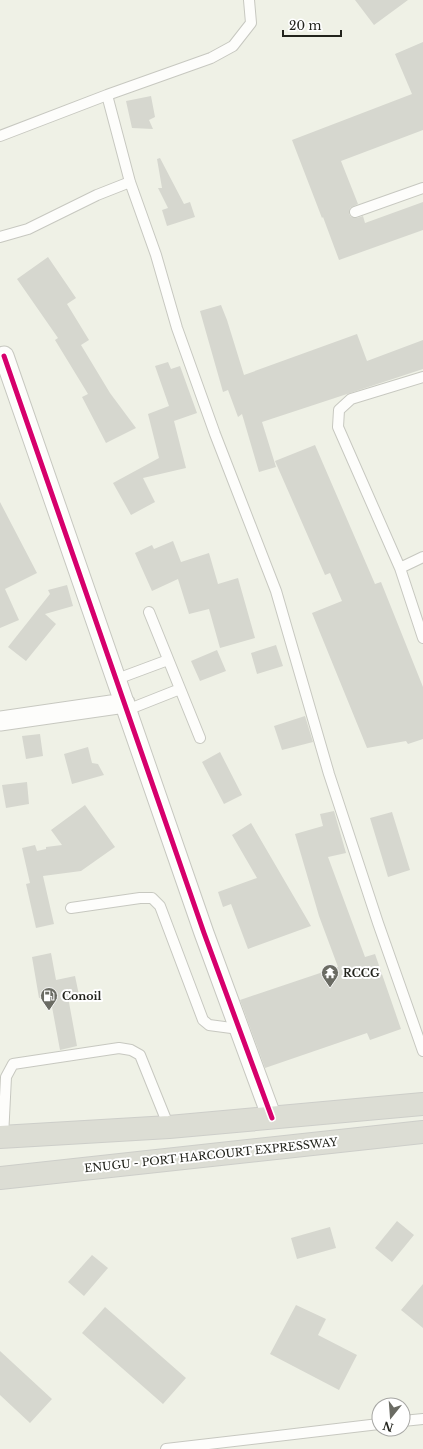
<svg xmlns="http://www.w3.org/2000/svg" width="423" height="1449" viewBox="0 0 423 1449" font-family="'Libre Baskerville',serif">
  <style>
    .building { fill: #d6d7cf }
    .lines { fill: none; stroke-linecap: round; stroke-linejoin: round }
    .service-casing { stroke: #c7c8c0; stroke-width: 12 }
    .minor-casing { stroke: #c7c8c0; stroke-width: 21 }
    .trunk-casing { stroke: #cdcec9; stroke-width: 24 }
    .service { stroke: #fdfdfb; stroke-width: 10 }
    .minor { stroke: #fdfdfb; stroke-width: 19 }
    .trunk { stroke: #dcddd4; stroke-width: 22 }
    .cycleway-casing { stroke: #fff; stroke-width: 8 }
    .cycleway { stroke: #d6006c; stroke-width: 5 }
    .labels { text-anchor: middle; dominant-baseline: central; stroke-width: 4; stroke-linejoin: round; paint-order: stroke }
    .poi-label { font-size: 11px; font-weight: bold; fill: #22231c; stroke: #fff; text-anchor: start }
    .street-label { font-size: 11px; fill: #22231c; stroke: #fff }
  </style>
  <rect width="100%" height="100%" fill="#eff1e6"/>
  <!-- building -->
  <path class="building" d="M355 0H408L374 25Z
    M423 42V130L341 161 358 204 350 208 349 214 351 217 357 218 363 216 365 223 423 202V230L339 260 323 217 322 218 292 140 412 94 395 54Z
    M151 96 155 117 149 120 153 129 132 128 126 101Z
    M160 158 184 204 190 202 195 217 167 226 162 210 168 208 158 188H162L157 159Z
    M48 257 76 298 67 304 89 340 81 345 110 393 136 428 106 443 82 397 88 394 55 340 58 338 17 279Z
    M221 305 227 320 244 375 357 334 367 361 423 340V369L262 422 276 467 259 472 242 414 238 417 228 390 223 392 200 311Z
    M168 362 171 369 180 366 197 413 174 421 186 468 143 478 155 502 131 515 113 483 159 458 148 414 169 406 155 366Z
    M315 445 375 584 381 582 423 687V739L408 744 406 741 367 748 312 613 342 601 330 573 325 575 275 461Z
    M0 502 37 573 5 589 19 620 0 628Z
    M173 541 181 562 209 553 218 584 238 578 255 638 220 648 209 609 189 614 178 579 152 591 135 553 152 545 154 549Z
    M67 585 73 606 45 614 56 624 26 661 8 647 50 594 48 590Z
    M276 645 283 666 257 674 251 653Z
    M217 650 226 671 200 681 191 661Z
    M305 716 313 742 282 750 274 726Z
    M40 734 43 756 26 759 22 736Z
    M88 747 92 763 98 764 104 775 72 784 64 754Z
    M220 752 242 795 224 804 202 762Z
    M27 782 29 804 6 808 2 785Z
    M85 805 115 847 81 871 43 876 54 924 36 928 26 884 30 883 22 848 35 845 37 851 46 849V847L62 845 51 830Z
    M334 811 346 853 328 857 365 957 375 954 401 1029 370 1040 367 1033 265 1068 240 1000 338 967 319 916 295 834 323 826 320 814Z
    M392 812 410 870 388 877 370 818Z
    M251 823 311 926 248 949 231 904 223 907 218 892 257 878 232 835Z
    M51 953 56 980 75 976 79 995 68 997 77 1046 60 1050 50 996 39 998 32 957Z
    M397 1221 414 1235 392 1262 375 1248Z
    M330 1227 336 1248 297 1259 291 1238Z
    M92 1255 108 1268 84 1296 68 1282Z
    M423 1284V1328L401 1310Z
    M296 1305 326 1319 318 1335 357 1355 339 1390 270 1354Z
    M105 1307 186 1378 163 1404 82 1333Z
    M0 1351 52 1399 30 1423 0 1395Z"/>
  <g class="lines">
    <defs>
      <path id="service" d="M107 95 130 182 156 255 177 328 215 434 276 591 329 774 378 923 423 1051
        M0 136 107 95 211 58 233 46 251 23 249 0
        M355 212 423 188
        M0 237 28 229 97 195 130 182
        M423 377 351 399 339 410 338 427 400 568 423 638
        M400 568 423 557
        M149 612 200 738
        M117 679 168 660
        M127 710 180 689
        M71 908 140 898H152L160 906 203 1020 209 1025 239 1029
        M3 1137 6 1077 13 1064 119 1048 131 1050 140 1055 169 1127
        M403 1421 423 1419
        M166 1449 379 1424"/>
      <path id="minor" d="M4 356 204 933 272 1118
        M0 721 125 703"/>
      <path id="trunk" d="M0 1137 169 1127 423 1104
        M0 1178 423 1132"/>
    </defs>
    <!-- service casing -->
    <use href="#service" class="service-casing"/>
    <!-- minor casing -->
    <use href="#minor" class="minor-casing"/>
    <!-- trunk casing -->
    <use href="#trunk" class="trunk-casing"/>
    <!-- service -->
    <use href="#service" class="service"/>
    <!-- minor -->
    <use href="#minor" class="minor"/>
    <!-- trunk -->
    <use href="#trunk" class="trunk"/>
    <defs>
      <path id="cycleway" d="M4 356 204 933 272 1118"/>
    </defs>
    <!-- cycleway casing -->
    <use href="#cycleway" class="cycleway-casing"/>
    <!-- cycleway -->
    <use href="#cycleway" class="cycleway"/>
  </g>
  <!-- icons -->
  <defs>
    <symbol id="temple-pin" viewBox="-11 -11 22 30"><path d="M0 17L-7.5 6A9.5 9.5 0 1 1 7.5 6Z" fill="#6a6b63" stroke="#fff"/><path d="M0-6L5-2H3V0L6.5 2.5H4V6H1.5V3h-3V6H-4V2.5H-6.5L-3 0V-2H-5Z" fill="#fff"/></symbol>
    <symbol id="fuel-pin" viewBox="-11 -11 22 30"><path d="M0 17L-7.5 6A9.5 9.5 0 1 1 7.5 6Z" fill="#6a6b63" stroke="#fff"/><path d="M-5.5-6h7V0h2V4h1.3V-2.5L3-4.5l.8-.8L6-3V5H2.5V1h-1V6h-7ZM-4.2-4.7v3.2H.2V-4.7Z" fill="#fff"/></symbol>
  </defs>
  <g fill-rule="evenodd">
    <use href="#temple-pin" x="320" y="963" width="20" height="27"/>
    <use href="#fuel-pin" x="39" y="986" width="20" height="27"/>
  </g>
  <g class="labels">
    <!-- poi labels -->
    <g class="poi-label">
      <text x="343" y="973">RCCG</text>
      <text x="62" y="996">Conoil</text>
    </g>
    <!-- street labels -->
    <g class="street-label">
      <text transform="translate(211 1155) rotate(-6)">ENUGU - PORT HARCOURT EXPRESSWAY</text>
    </g>
  </g>
  <!-- north arrow -->
  <g transform="translate(391 1417) rotate(197)"><circle r="19" fill="#ffffff" stroke="#a7a7a4"/>
  <path d="M0-3L7 15L0 10L-7 15Z" fill="#6a6b63"/>
  <text y="-6" font-size="11" font-weight="bold" text-anchor="middle" fill="#22231c">N</text>
  </g>
  <!-- scale -->
  <path d="M283 30v6h58v-6" fill="none" stroke="#22231c" stroke-width="2"/>
  <text x="289" y="30" font-size="12" fill="#22231c" stroke="#ffffff" stroke-width="3" paint-order="stroke">20 m</text>
</svg>
